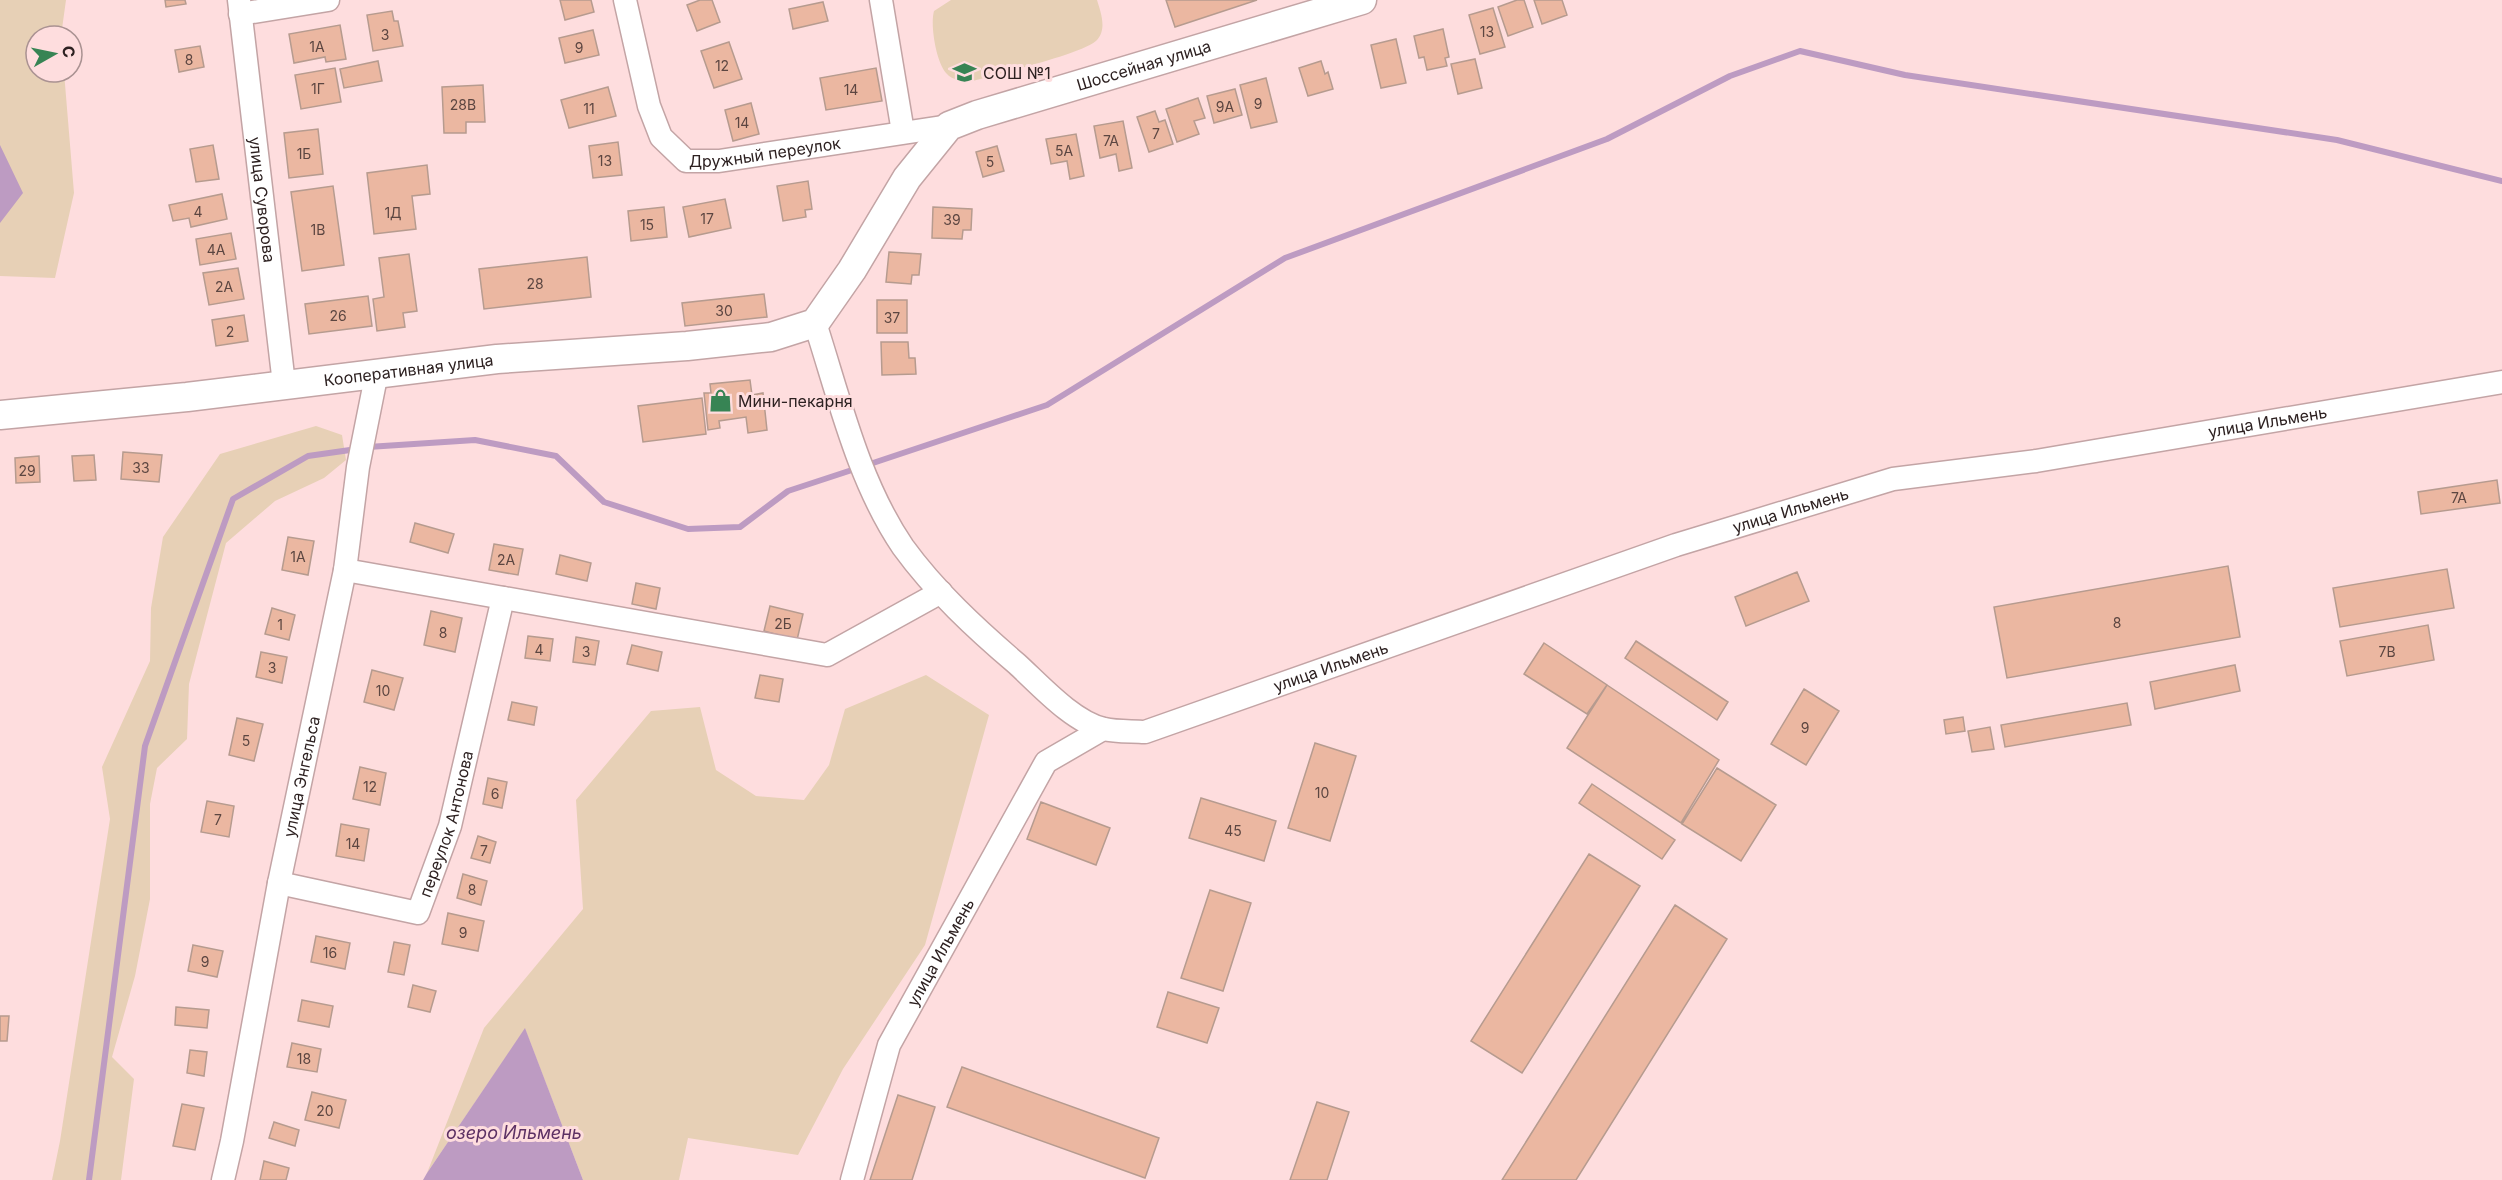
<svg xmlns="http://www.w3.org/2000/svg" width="2502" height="1180" viewBox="0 0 2502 1180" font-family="Inter,sans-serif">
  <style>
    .green { fill: #e7d0b6 }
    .water { fill: #bd9bc2 }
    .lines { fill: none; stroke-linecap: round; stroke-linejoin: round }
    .stream { stroke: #bd9bc2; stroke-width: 6 }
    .building { fill: #ebb7a1; stroke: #b69b8f; stroke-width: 1.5 }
    .minor-casing { stroke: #c3a4a5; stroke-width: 25 }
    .tertiary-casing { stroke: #c3a4a5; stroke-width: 31 }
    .minor { stroke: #fff; stroke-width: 22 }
    .tertiary { stroke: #fff; stroke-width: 28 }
    .labels { text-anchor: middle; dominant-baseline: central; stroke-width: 6; stroke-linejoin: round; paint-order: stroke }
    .number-label { font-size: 14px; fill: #5c4641 }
    .street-label { font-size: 16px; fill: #2d2121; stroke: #feddde }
    .poi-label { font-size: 16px; fill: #2d2121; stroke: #feddde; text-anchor: start }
    .water-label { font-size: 18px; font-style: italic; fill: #5d3164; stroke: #feddde }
  </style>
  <rect width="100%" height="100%" fill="#feddde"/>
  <!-- green -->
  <path class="green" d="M0 0H66L61 36H36V72H64L74 193 55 278 0 276Z
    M951 0H1097C1101 13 1107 29 1097 40 1086 53 994 75 973 81 963 81 953 81 946 73 936 61 930 25 934 11Z
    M316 426 342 435 346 460 324 478 275 501 226 543 189 684 187 739 157 768 150 804V899L135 976 112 1057 134 1079 121 1180H52L60 1141 110 819 102 767 150 661 151 608 163 537 220 454Z
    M926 675 989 715 925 945 843 1069 798 1155 688 1138 679 1180H583L525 1029 427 1173 484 1028 583 909 576 800 651 711 700 707 716 770 756 796 804 800 829 765 845 709Z"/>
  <!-- water -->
  <path class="water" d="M0 145 23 193 0 223Z
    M525 1028 583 1180H423L427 1173Z"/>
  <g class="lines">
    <!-- stream -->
    <path class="stream" d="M368 447 475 440 556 456 604 502 688 529 740 527 788 491 858 468
      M867 465 1047 405 1285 258 1607 139 1730 76 1800 51 1905 75 2337 140 2502 181
      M89 1180 145 746 233 499 308 456 357 449"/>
  </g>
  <!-- building -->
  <path class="building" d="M165 0H185L186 4 166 7Z
    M560 0H591L594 12 565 20Z
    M700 0H712L720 22 697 31 687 5Z
    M1166 0H1257L1175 27Z
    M1517 0H1524L1533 27 1508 36 1498 7Z
    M1534 0H1562L1567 15 1542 24Z
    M823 2 828 21 793 29 789 9Z
    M1493 8 1505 47 1480 54 1469 15Z
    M392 11 394 21H398L403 46 373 51 367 15Z
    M340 25 346 59 326 62 325 57 294 63 289 34Z
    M1443 29 1449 57 1445 58 1447 66 1427 70 1424 57 1419 58 1414 36Z
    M593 30 599 55 565 63 559 38Z
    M1396 39 1406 83 1381 88 1371 45Z
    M729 42 742 79 714 88 701 51Z
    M200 46 204 67 179 72 175 50Z
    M1475 59 1482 88 1458 94 1451 64Z
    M378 61 382 81 344 88 340 69Z
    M1321 61 1325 74 1328 72 1333 89 1308 96 1299 68Z
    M335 68 341 102 301 109 295 75Z
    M876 68 882 101 826 110 820 78Z
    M1266 78 1277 122 1251 128 1240 85Z
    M483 85 485 122H466V133H444L442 87Z
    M608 87 616 116 569 128 561 100Z
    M1235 89 1242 115 1214 123 1207 96Z
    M1198 98 1205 118 1194 121 1199 134 1177 142 1166 109Z
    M751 103 759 134 733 141 725 110Z
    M1155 111 1159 122 1165 120 1173 144 1149 152 1137 117Z
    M1123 121 1132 168 1119 171 1116 154 1100 158 1094 126Z
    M318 129 323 174 289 178 284 133Z
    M1076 134 1084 176 1070 179 1067 161 1051 164 1046 139Z
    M618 142 622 175 593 178 589 146Z
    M213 145 219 179 196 182 190 149Z
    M997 146 1004 171 983 177 976 152Z
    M427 165 430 194 412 196 416 229 374 234 367 173Z
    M808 181 812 209 805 210 806 217 783 221 777 186Z
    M333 186 344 265 302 271 291 192Z
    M222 194 227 219 191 227 189 218 173 221 169 205Z
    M725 199 731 228 689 237 683 207Z
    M664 207 667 237 631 241 628 211Z
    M933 207 972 209 971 230H963L962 239 932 238Z
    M231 233 236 259 200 265 196 239Z
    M889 252 921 254 919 275H912L911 284 886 282Z
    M409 254 417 311 403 313 405 327 377 331 373 299 384 297 379 258Z
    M587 257 591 297 484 309 479 269Z
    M238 268 244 299 209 305 203 273Z
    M764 294 767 317 685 326 682 303Z
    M368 296 372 326 309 334 305 304Z
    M877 300H907V333H877Z
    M244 315 248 341 216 346 212 320Z
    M881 342H908L909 358H915L916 374 882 375Z
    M750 380 752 395 763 393 767 430 748 433 746 417 719 421 720 428 708 430 704 393H711L710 384Z
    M702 398 706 434 643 442 638 406Z
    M123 452 162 455 159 482 121 479Z
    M94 455 96 480 74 481 72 456Z
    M39 456 40 482 16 483 15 458Z
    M2497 480 2500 503 2421 514 2418 492Z
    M415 523 454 534 448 553 410 542Z
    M288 537 314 541 308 575 282 570Z
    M494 544 523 549 518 575 489 570Z
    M560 555 591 563 587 581 556 574Z
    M2228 566 2240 637 2007 678 1994 607Z
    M2447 569 2454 608 2340 627 2333 588Z
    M1797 572 1809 601 1746 626 1735 597Z
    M636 583 660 588 656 609 632 604Z
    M770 606 803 614 797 640 764 631Z
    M272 608 295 615 289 640 265 634Z
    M431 611 462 618 455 652 424 645Z
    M2428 625 2434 660 2347 676 2340 641Z
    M528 636 553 639 550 661 525 658Z
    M576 637 599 641 595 665 573 662Z
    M1636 641 1728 702 1717 720 1625 658Z
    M1544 643 1607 685 1587 714 1524 674Z
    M632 645 662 652 658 671 627 664Z
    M261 652 287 657 282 683 256 677Z
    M2235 665 2240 691 2155 709 2150 682Z
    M372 670 403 678 394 710 364 702Z
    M760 675 783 679 779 702 755 698Z
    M1607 685 1719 760 1681 823 1567 748Z
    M1804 689 1839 711 1806 765 1771 744Z
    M512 702 537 707 534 725 508 720Z
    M2127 703 2131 725 2005 747 2001 725Z
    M1963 717 1965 731 1946 734 1944 720Z
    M237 718 263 724 254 761 229 755Z
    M1990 727 1994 749 1972 752 1968 731Z
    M1315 743 1356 756 1330 841 1288 828Z
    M360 767 386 773 380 805 353 799Z
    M1717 768 1776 805 1741 861 1682 824Z
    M488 778 507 782 502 808 483 804Z
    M1592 784 1675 840 1662 859 1579 803Z
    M1201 798 1276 821 1264 861 1189 838Z
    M207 801 234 806 229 837 201 832Z
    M1041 802 1110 828 1096 865 1027 839Z
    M341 824 369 829 364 861 336 856Z
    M478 836 496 842 490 863 471 858Z
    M1589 854 1640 886 1522 1073 1471 1041Z
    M463 874 487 881 481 905 457 898Z
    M1210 890 1251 903 1223 991 1181 978Z
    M1675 905 1727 939 1576 1180H1502Z
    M448 913 484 921 478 951 442 944Z
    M316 936 350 943 345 969 311 962Z
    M394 942 410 945 404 975 388 972Z
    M193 945 223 951 217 977 188 971Z
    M413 985 436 991 430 1012 408 1007Z
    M1168 992 1219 1008 1207 1043 1157 1027Z
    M302 1000 333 1006 329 1027 298 1021Z
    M176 1007 209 1010 207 1028 175 1025Z
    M0 1016H9L7 1041H0Z
    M292 1043 321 1049 317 1072 287 1067Z
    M190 1050 207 1052 204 1076 187 1073Z
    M962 1067 1159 1138 1145 1178 947 1107Z
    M312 1092 346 1100 339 1128 305 1120Z
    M898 1095 935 1107 912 1180H870Z
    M1317 1102 1349 1112 1327 1180H1290Z
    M182 1104 204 1108 195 1150 173 1146Z
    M274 1122 299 1130 295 1146 269 1138Z
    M264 1161 289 1168 286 1180H260Z"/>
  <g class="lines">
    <defs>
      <g id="minor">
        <path id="s1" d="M239 0 284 384"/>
        <path id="s2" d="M625 0 649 106 661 137 686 161H719L949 126"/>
        <path d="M881 0 903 132"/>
        <path d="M240 14 328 0"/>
        <path id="s3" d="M815 323C839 397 858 481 903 547 935 591 976 629 1017 664 1040 685 1073 722 1104 729 1116 732 1132 731 1145 732L1676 545 1893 479 2036 461 2502 382"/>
        <path d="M345 570 827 655 941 592"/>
        <path id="s4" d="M279 883 418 913 450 826 503 598"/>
        <path id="s5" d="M223 1180 232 1141 279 883 345 570 358 467 377 372"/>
        <path id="s6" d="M852 1180 889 1045 1046 762 1103 729"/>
      </g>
      <g id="tertiary">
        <path id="s7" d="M0 415 187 397 497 359 687 346 771 337 815 323 852 270 907 178 949 126 977 115 1362 0"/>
      </g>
    </defs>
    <!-- minor casing -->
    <use href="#minor" class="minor-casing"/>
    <!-- tertiary casing -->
    <use href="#tertiary" class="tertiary-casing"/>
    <!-- minor -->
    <use href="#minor" class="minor"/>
    <!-- tertiary -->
    <use href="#tertiary" class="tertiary"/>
  </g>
  <!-- icons -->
  <defs>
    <symbol id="school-bare" viewBox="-9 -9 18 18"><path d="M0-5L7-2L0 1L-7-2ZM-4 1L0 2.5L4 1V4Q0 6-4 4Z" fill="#378454" stroke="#feddde" stroke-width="2.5" paint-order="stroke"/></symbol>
    <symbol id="shop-bare" viewBox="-9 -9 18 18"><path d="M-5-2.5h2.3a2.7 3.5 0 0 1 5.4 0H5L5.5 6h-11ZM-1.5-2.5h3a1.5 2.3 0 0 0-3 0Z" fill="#378454" stroke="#feddde" stroke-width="2.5" paint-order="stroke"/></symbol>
  </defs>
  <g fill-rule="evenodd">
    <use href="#school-bare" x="948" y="56" width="33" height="33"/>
    <use href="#shop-bare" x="704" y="384" width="33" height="33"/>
  </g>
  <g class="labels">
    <!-- number labels -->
    <g class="number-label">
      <text x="1487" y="31">13</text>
      <text x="385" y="34">3</text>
      <text x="317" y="46">1А</text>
      <text x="579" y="47">9</text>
      <text x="189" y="59">8</text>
      <text x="722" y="65">12</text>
      <text x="318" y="88">1Г</text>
      <text x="851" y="89">14</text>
      <text x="1258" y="103">9</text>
      <text x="463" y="104">28В</text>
      <text x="1225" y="106">9А</text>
      <text x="589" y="108">11</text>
      <text x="742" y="122">14</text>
      <text x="1156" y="133">7</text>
      <text x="1111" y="140">7А</text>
      <text x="1064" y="150">5А</text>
      <text x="304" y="153">1Б</text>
      <text x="605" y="160">13</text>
      <text x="990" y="161">5</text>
      <text x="198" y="211">4</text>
      <text x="393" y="212">1Д</text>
      <text x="707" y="218">17</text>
      <text x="952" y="219">39</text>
      <text x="647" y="224">15</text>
      <text x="318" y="229">1В</text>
      <text x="216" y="249">4А</text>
      <text x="535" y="283">28</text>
      <text x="224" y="286">2А</text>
      <text x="724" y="310">30</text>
      <text x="338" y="315">26</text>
      <text x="892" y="317">37</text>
      <text x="230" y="331">2</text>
      <text x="141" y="467">33</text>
      <text x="27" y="470">29</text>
      <text x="2459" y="497">7А</text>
      <text x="298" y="556">1А</text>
      <text x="506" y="559">2А</text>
      <text x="2117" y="622">8</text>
      <text x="783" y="623">2Б</text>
      <text x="280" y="624">1</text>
      <text x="443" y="632">8</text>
      <text x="539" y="649">4</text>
      <text x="586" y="651">3</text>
      <text x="2387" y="651">7В</text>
      <text x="272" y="667">3</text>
      <text x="383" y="690">10</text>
      <text x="1805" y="727">9</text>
      <text x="246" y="740">5</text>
      <text x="370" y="786">12</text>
      <text x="1322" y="792">10</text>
      <text x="495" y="793">6</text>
      <text x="218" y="819">7</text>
      <text x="1233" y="830">45</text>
      <text x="353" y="843">14</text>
      <text x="484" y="850">7</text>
      <text x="472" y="889">8</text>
      <text x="463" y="932">9</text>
      <text x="330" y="952">16</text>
      <text x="205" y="961">9</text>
      <text x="304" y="1058">18</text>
      <text x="325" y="1110">20</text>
    </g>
    <!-- street labels -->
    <g class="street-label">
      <text stroke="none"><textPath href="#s7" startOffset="1264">Шоссейная улица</textPath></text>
      <text stroke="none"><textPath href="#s2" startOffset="256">Дружный переулок</textPath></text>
      <text stroke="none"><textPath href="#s1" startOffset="201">улица Суворова</textPath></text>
      <text stroke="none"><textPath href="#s7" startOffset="411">Кооперативная улица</textPath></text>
      <text stroke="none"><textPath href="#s3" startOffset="1725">улица Ильмень</textPath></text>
      <text stroke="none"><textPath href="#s3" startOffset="1239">улица Ильмень</textPath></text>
      <text stroke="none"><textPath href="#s3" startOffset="753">улица Ильмень</textPath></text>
      <text stroke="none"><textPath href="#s5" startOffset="411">улица Энгельса</textPath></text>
      <text stroke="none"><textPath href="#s4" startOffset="236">переулок Антонова</textPath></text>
      <text stroke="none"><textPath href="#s6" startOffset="246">улица Ильмень</textPath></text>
    </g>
    <!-- poi labels -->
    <g class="poi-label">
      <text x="983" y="73">СОШ №1</text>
      <text x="738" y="401">Мини-пекарня</text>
    </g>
    <!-- water labels -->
    <g class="water-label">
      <text x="514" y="1132">озеро Ильмень</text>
    </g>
  </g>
  <!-- north arrow -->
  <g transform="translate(54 54) rotate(81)"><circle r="28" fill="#feddde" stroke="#aa9292" stroke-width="1.5"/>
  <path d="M0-4.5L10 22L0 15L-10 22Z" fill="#378454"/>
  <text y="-9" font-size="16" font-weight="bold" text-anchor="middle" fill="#2d2121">С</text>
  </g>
</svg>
